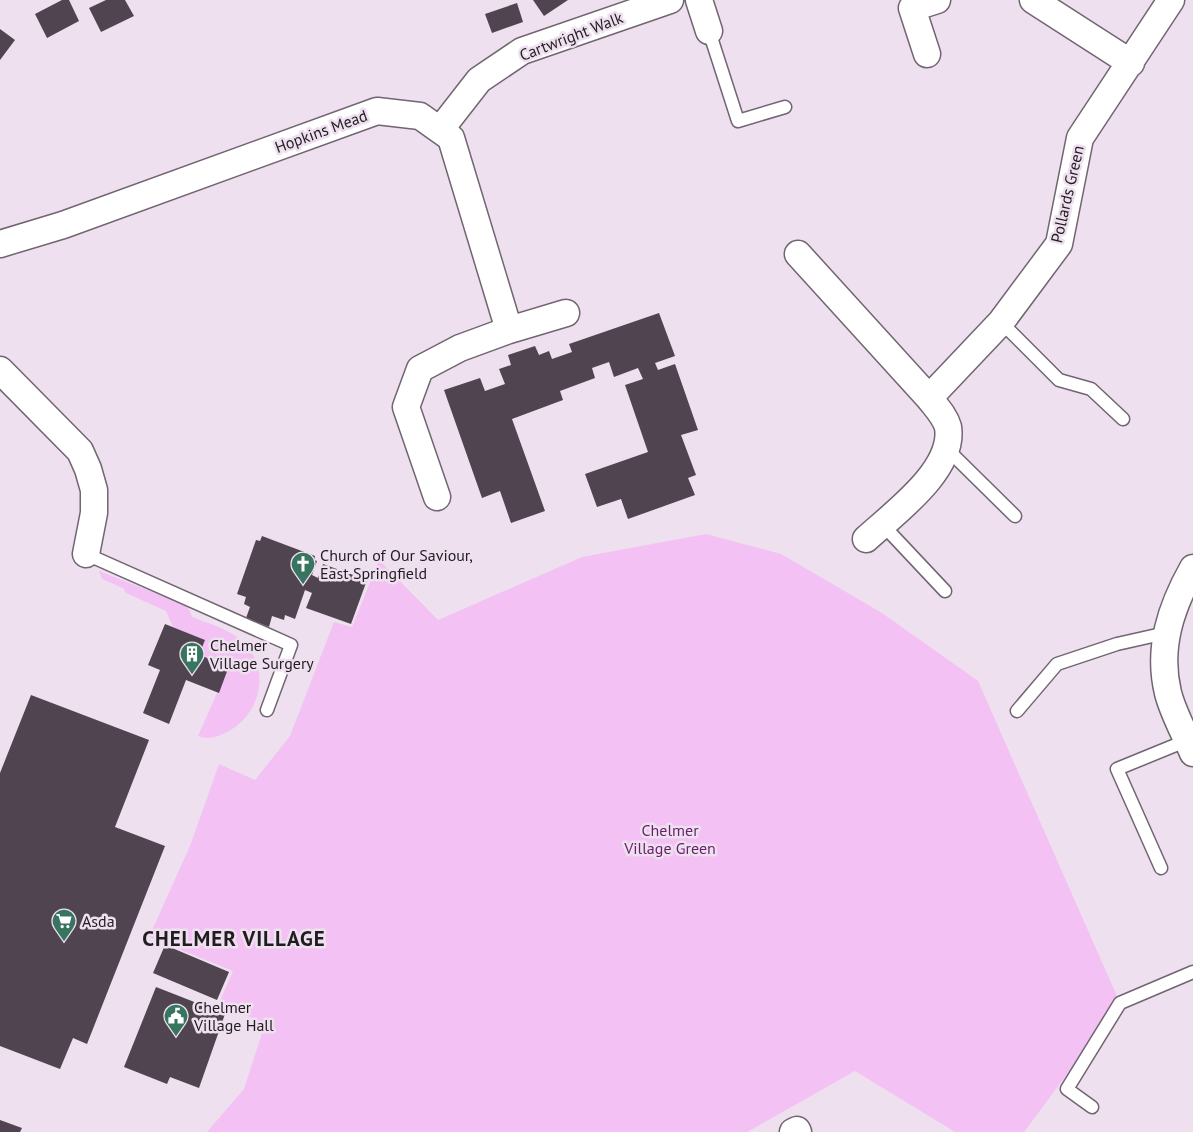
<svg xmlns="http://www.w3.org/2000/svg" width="1193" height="1132" viewBox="0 0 1193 1132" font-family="'PT Sans',sans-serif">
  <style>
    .green { fill: #f3c1f4 }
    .building { fill: #4f4450 }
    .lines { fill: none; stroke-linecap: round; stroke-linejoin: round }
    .lane-casing { stroke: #706570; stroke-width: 15 }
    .street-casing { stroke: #706570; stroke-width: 29 }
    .lane { stroke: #fff; stroke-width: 12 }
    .street { stroke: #fff; stroke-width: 26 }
    .labels { text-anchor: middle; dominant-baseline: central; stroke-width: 5; stroke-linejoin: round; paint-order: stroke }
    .street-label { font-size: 16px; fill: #211c21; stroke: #eee0ee }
    .poi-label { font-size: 16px; fill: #211c21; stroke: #eee0ee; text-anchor: start }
    .park-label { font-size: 16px; fill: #681f6c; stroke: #eee0ee }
    .district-label { font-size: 21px; font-weight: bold; letter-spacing: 1px; fill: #211c21; stroke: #eee0ee }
  </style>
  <rect width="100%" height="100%" fill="#eee0ee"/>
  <!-- green -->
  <path class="green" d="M706 534 781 554 882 613 978 681 1120 1003 1024 1132H955L855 1071 747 1132H207L244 1089 265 1024 219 1003 233 971 149 937 190 846 219 764 255 780 290 736 334 622 352 627 379 560 438 620 582 557Z
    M99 571 188 606 192 617C210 624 233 630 246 645 271 673 259 716 227 732 217 737 209 740 198 736L229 666 199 655 205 640 173 627 166 611 126 593 123 588 102 579Z"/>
  <!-- building -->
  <path class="building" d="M62 0H69L79 21 47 38 35 14Z
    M106 0H125L134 16 101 32 89 8Z
    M533 0H568L544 16Z
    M517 3 523 22 492 33 485 14Z
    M0 29 15 40 0 60Z
    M659 313 675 356 655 363 658 370 675 364 698 430 681 435 696 475 688 478 695 495 628 519 621 499 597 507 585 474 648 452 625 385 643 379 638 368 614 377 609 362 592 368 595 378 560 391 563 400 512 419 545 511 511 523 500 491 482 498 444 390 480 378 485 391 505 384 499 369 511 365 508 355 535 346 539 355 549 351 552 359 572 352 569 344Z
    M262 536 315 556 314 560 317 561 312 575 318 578 323 564 367 580 351 624 306 608 312 593 305 590 295 619 285 615 284 620 272 616 269 627 246 618 250 607 244 604 246 597 237 594 256 540 260 541Z
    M165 624 205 640 199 655 229 666 219 693 186 680 169 724 143 713 160 670 148 665Z
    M31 695 149 740 115 827 165 846 87 1044 73 1038 60 1069 0 1046V773Z
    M165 945 229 972 217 1000 153 973Z
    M156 987 225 1014 199 1088 170 1077 167 1084 124 1067Z
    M0 1120 22 1128 20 1132H0Z"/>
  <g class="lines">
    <defs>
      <path id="lane" d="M709 31 738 121 785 107
        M1001 322 1059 380 1091 389 1123 419
        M946 448 1015 516
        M882 524 945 591
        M86 554 291 645 267 710
        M1017 711 1057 664 1117 644 1166 633
        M1161 868 1117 769 1188 740
        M1092 1107 1067 1089 1120 1003 1193 972"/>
      <path id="street" d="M699 0 709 31
        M1033 0 1131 63
        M927 54 912 8 937 0
        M440 130 479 80 522 51 670 0
        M0 244 63 225 377 111 420 116 451 138 509 330 460 348 420 369 406 407 437 497
        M798 254 929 398
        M509 330 566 313
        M0 370 80 451 88 469 94 490V513L86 554
        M866 539C893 514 955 470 948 427 945 416 936 407 929 398L1001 322 1059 244 1080 138 1171 0
        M1193 568C1171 607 1157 648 1168 693 1173 713 1185 734 1193 753
        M793 1132 797 1130 798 1132"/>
    </defs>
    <!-- lane casing -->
    <use href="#lane" class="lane-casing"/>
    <!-- street casing -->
    <use href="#street" class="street-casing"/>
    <!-- lane -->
    <use href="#lane" class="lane"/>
    <!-- street -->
    <use href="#street" class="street"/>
  </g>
  <!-- icons -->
  <defs>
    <symbol id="church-pin" viewBox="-11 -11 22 30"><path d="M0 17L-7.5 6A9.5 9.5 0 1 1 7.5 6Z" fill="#387561" stroke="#eee0ee"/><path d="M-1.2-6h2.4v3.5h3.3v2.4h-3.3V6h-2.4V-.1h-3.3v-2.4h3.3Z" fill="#fff"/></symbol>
    <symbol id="building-pin" viewBox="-11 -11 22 30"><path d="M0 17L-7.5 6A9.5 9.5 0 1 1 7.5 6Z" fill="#387561" stroke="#eee0ee"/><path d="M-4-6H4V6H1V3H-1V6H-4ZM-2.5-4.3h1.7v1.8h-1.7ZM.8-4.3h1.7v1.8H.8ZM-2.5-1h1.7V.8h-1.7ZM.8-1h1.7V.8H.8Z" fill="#fff"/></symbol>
    <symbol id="supermarket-pin" viewBox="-11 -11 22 30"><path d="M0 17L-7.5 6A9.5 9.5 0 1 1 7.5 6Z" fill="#387561" stroke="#eee0ee"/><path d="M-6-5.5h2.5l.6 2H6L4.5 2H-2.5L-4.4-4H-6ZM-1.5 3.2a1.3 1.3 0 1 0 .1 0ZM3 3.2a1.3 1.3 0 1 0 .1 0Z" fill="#fff"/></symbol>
    <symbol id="civic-pin" viewBox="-11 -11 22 30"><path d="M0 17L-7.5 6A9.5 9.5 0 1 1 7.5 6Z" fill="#387561" stroke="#eee0ee"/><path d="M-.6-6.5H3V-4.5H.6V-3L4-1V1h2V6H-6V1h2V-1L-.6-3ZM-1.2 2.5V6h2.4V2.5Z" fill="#fff"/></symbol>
  </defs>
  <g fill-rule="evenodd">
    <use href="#church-pin" x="289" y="550" width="28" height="38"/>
    <use href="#building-pin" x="178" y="640" width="28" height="38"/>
    <use href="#supermarket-pin" x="50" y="907" width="28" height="38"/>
    <use href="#civic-pin" x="162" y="1002" width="28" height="38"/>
  </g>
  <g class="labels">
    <!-- street labels -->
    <g class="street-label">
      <text transform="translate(571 36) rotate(-21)">Cartwright Walk</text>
      <text transform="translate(321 131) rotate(-20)">Hopkins Mead</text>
      <text transform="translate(1067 194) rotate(-77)">Pollards Green</text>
    </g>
    <!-- poi labels -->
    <g class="poi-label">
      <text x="320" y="555">Church of Our Saviour,<tspan x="320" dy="18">East Springfield</tspan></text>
      <text x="210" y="645">Chelmer<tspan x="210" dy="18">Village Surgery</tspan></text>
      <text x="82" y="921">Asda</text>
      <text x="194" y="1007">Chelmer<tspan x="194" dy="18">Village Hall</tspan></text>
    </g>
    <!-- park labels -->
    <g class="park-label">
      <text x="670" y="830">Chelmer<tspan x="670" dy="18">Village Green</tspan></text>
    </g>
    <!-- district labels -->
    <g class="district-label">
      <text x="234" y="938">CHELMER VILLAGE</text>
    </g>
  </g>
</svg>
